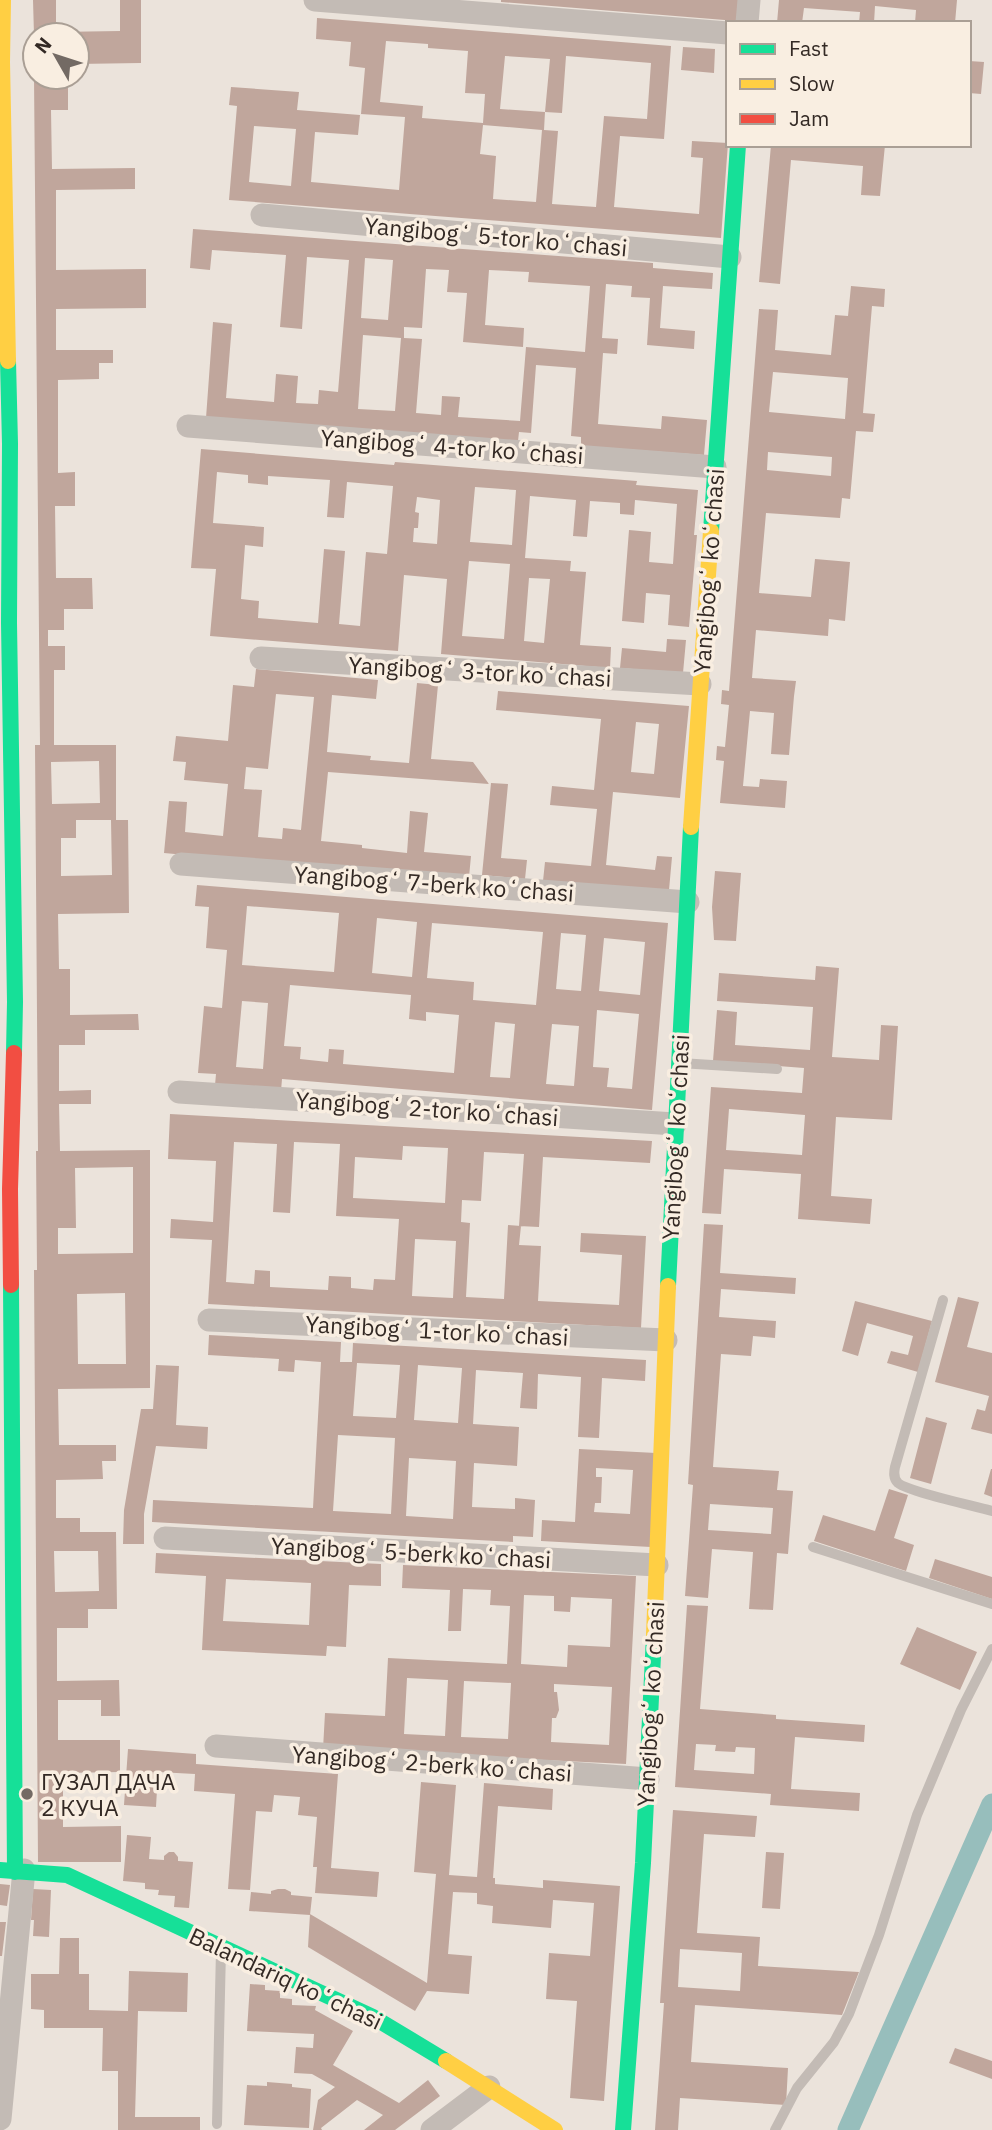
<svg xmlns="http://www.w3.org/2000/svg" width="992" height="2130" viewBox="0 0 992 2130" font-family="'IBM Plex Sans',sans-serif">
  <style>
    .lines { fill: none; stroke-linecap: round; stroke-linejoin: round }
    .canal { stroke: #97bebc; stroke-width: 21 }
    .building { fill: #c0a69c; fill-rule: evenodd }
    .lane { stroke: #c3bbb5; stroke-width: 10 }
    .street { stroke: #c3bbb5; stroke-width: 23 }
    .fast { stroke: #16e098; stroke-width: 16 }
    .slow { stroke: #ffcf43; stroke-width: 16 }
    .jam { stroke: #f24e42; stroke-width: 16 }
    .poi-dot { fill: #736a64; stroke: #f9eee1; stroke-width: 2.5 }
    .labels { text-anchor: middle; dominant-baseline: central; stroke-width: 7; stroke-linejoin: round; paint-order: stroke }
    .street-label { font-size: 23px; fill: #332924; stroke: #f9eee1 }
    .poi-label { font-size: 23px; fill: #332924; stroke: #f9eee1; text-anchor: start }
  </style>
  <rect width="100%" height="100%" fill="#ebe3db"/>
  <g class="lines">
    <!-- canal -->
    <path class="canal" d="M848 2130 992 1804"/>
  </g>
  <!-- building -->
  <path class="building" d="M33 0H56V32L120 31V0H141V63L77 64V35H34Z
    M501 0H739L737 21 501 2Z
    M779 0H957L955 23H915L916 10 875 6 874 23H859L860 12 804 8 802 23H777Z
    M317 18 671 46 664 139 620 136 614 207 699 214 703 158 691 157 692 141 728 143 721 238 229 200 237 106 229 105 231 87 299 92 297 110 360 115 358 135 315 132 311 182 399 190 405 117 361 114 365 68 349 66 351 42 316 39ZM386 41 428 44V48L468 51 465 93 485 94 483 123 422 118 423 106 380 102ZM505 56 550 59 545 112 562 113 566 56 651 63 647 119 604 116 596 207 552 204 558 131 544 130 545 112 500 109ZM483 125 542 130 536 202 493 199 496 156 480 154ZM254 126 296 129 291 186 249 182Z
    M683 47 715 49 714 73 681 70Z
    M969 61 984 62 981 94 969 93Z
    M34 77H68V110H51L52 169 135 168V189L56 190V270L146 269V308L56 309V350H113V363H99V379L58 380V473L75 472V506H55L56 578H92L93 609H64V630H48V646H65V670H54V745H116V820H128L129 913 58 914 59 969H70V1015L138 1014 139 1030H85V1045H59V1091L91 1090V1104H59L60 1151 150 1150V1388L58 1389 59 1445H116V1461H102L103 1479 56 1480V1518H80V1532H116L117 1609H88V1628H57V1681L119 1680 120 1716H101V1700H58V1740H120V1772L63 1773V1827L121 1826V1862H38L34 1270H37L36 1151H38L35 745H40ZM99 761 100 803 52 804 51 762ZM76 820H111L112 875 61 876V838H76ZM133 1167V1253L58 1254V1228H76L75 1168ZM125 1293 126 1364H78L77 1294ZM54 1551H98L99 1591 55 1592Z
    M771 145 865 147V145H885L880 196 861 195 863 166 791 160 780 284 759 282Z
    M193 229 653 263V268L713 273 712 289 663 286 660 328 695 331 694 349 647 345 650 298 631 297 632 286 606 284 602 338 618 339 617 354 603 353 598 424 661 429 662 416 707 420 704 455 581 446V437L571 436 576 368 536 365 531 433 519 432 518 441 206 418 213 322 232 324 226 398 274 402 276 374 298 376 296 403 318 404 319 390 338 392 349 260 307 257 302 329 280 327 286 255 212 250 210 270 190 268ZM365 258 393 260 388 320 361 318ZM426 269 449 270 447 292 467 293 463 342 523 347 524 328 485 325 489 270 529 272 528 282 590 286 585 352 526 347 520 421 458 417 460 397 442 396 441 415 416 413 422 339 404 338V327L422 328ZM363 335 401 338 395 411 358 409Z
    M851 286 885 289 884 307 872 306 863 413 875 414 873 432 856 431 850 499 842 498 840 518 766 513 759 593 811 597 815 559 850 562 845 621 829 619 828 636 756 630 752 678 796 681 794 696 789 755 771 754 774 713 750 711 743 786 759 787 760 779 787 781 785 808 720 803 724 761 716 760 717 746 725 747 729 705 721 704 722 690 729 691 759 309 778 310 775 350 831 355 835 315 848 316ZM773 372 848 378 845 419 769 412ZM768 452 832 457 831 476 767 470Z
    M201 449 394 465 395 462 637 481 636 485 698 490 694 535H697L689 627 668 625 670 595 646 593 644 623 622 621 629 530 651 532 649 562 673 564 677 504 635 500 634 515 620 514V503L590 501 587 537 573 536 576 500 530 496 525 558 571 561 570 571 586 572 580 645 611 647 610 668 441 654 447 579 404 575 398 651 210 636 216 569 191 568ZM217 472 248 475V483L268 485V476L330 480 327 517 344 518 347 482 393 486 387 554 366 552 360 626 339 624 345 551 324 549 318 623 258 618 259 601 241 599 245 545 263 547 264 527 213 523ZM475 487 516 490 512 545 470 542ZM417 497 440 500 437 544 413 542 414 528H418L419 513 415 512ZM469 561 510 564 504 639 462 636ZM529 578 550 579 544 643 524 641Z
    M667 639 686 640 683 673 620 668 622 648 666 652Z
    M256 669 378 680 376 699 332 695 327 752 371 756 370 760 409 763 417 683 438 685 431 759 473 762 489 784 328 772 321 841 362 845V848L407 853 410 811 428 813 424 852 471 856 469 877 360 871 164 853 169 801 187 802 185 832 223 836 228 784 184 780 186 762 173 761 176 736 228 741 233 685 254 687ZM276 694 314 697 301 830 283 828 282 839 258 837 262 790 244 789 246 767 268 769Z
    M498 691 689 706 680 798 613 792 606 865 655 870 657 856 672 857 669 890 543 881 545 862 591 866 597 809 550 805 552 786 594 790 601 719 496 710ZM636 722 659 724 654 774 631 772Z
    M491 783 508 784 501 858 527 860 525 879 482 875Z
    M715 871 741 873 736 941 714 940 712 907Z
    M197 885 668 923 652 1110 282 1079 281 1091 215 1085 216 1074 198 1073 204 1006 222 1008 227 950 206 948 209 907 195 906ZM247 906 339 913 334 972 242 965ZM377 918 417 922 412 977 372 973ZM432 923 543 932 536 1005 473 1000 474 982 427 978ZM561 933 586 935 581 991 556 989ZM604 938 645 942 640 995 599 991ZM290 985 411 995 409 1019 426 1021V1012L459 1015 454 1073 343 1064 344 1050 329 1049 328 1062 300 1059 301 1047 284 1046ZM242 1001 268 1003 263 1069 236 1067ZM597 1010 639 1014 632 1089 607 1087 609 1068 593 1067ZM495 1022 515 1024 510 1078 490 1077ZM552 1024 579 1026 574 1086 546 1084Z
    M816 966 839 968 832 1057 879 1060 881 1025 898 1026 892 1120 836 1117 831 1196 872 1199 870 1224 798 1219 801 1174 724 1169 721 1214 702 1213 711 1087 802 1093 804 1068 713 1061 717 1010 737 1012 735 1045 810 1050 813 1007 717 1001 719 973 815 980ZM729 1109 805 1115 802 1155 726 1150Z
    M170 1114 652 1141 650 1163 543 1157 539 1227 519 1226 524 1154 484 1152 481 1201 462 1200 461 1222 470 1223 466 1297 504 1299 508 1225 521 1226 519 1245 541 1246 538 1301 619 1305 622 1255 580 1252 581 1233 646 1236 641 1328 208 1304 212 1240 170 1238 171 1219 213 1222 216 1161 168 1159ZM234 1142 277 1144 273 1212 290 1213 294 1142 340 1144 336 1216 399 1219 395 1280 374 1279 373 1290 351 1288V1277L329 1276 328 1290 270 1287V1271L255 1270 254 1284 226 1282ZM403 1146 448 1148 445 1203 353 1198 355 1157 402 1160ZM415 1239 456 1241 453 1298 412 1296Z
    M704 1224 723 1225 720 1273 796 1278 795 1294 721 1289 719 1317 776 1321 775 1338 753 1336 751 1356 721 1354 713 1467 779 1471 777 1490 793 1491 788 1554 777 1553 773 1610 749 1609 753 1552 712 1549 708 1598 685 1596 693 1485 688 1484ZM710 1504 773 1508 771 1534 708 1530Z
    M958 1297 979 1302 967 1347 992 1353V1434L971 1429 977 1409 985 1411 989 1396 935 1382Z
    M855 1301 932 1321 918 1372 887 1363 891 1351 908 1355 913 1336 867 1323 858 1356 842 1351Z
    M209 1335 341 1342 340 1362H352L353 1343 646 1360 645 1381 602 1378 599 1438 578 1437 581 1377 538 1374 537 1409 520 1408 523 1373 476 1370 473 1424 519 1427 517 1466 474 1463 472 1507 515 1509V1498L535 1500 533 1537 513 1536V1542L152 1522 153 1500 313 1508 321 1362 295 1360 294 1372 278 1371 279 1359 208 1355ZM357 1363 400 1365 396 1418 353 1416ZM418 1365 462 1368 458 1423 414 1420ZM338 1435 395 1438 391 1514 333 1511ZM409 1458 456 1461 453 1519 406 1516Z
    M156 1365 179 1366 176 1425 208 1427 207 1449 156 1446 144 1514V1544H123L124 1510 141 1409H153Z
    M926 1417 947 1423 931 1484 910 1478Z
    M579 1449 656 1453 651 1547 541 1541 542 1520 575 1522ZM596 1468 633 1470 630 1514 594 1512 595 1503H601L602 1477H596Z
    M991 1469H992V1497L984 1494Z
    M889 1489 908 1495 894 1538 914 1545 906 1571 814 1541 823 1515 875 1531Z
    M156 1553 381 1564V1586L349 1585 346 1647 327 1646 326 1656 202 1650 206 1576 155 1573ZM226 1579 311 1583 309 1625 223 1621Z
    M935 1559 992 1577V1599L929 1578Z
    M403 1565 636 1576 626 1764 323 1749 325 1713 385 1716 388 1658 507 1664 510 1606 490 1605 491 1590 463 1589 461 1631H448L450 1590 402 1588ZM524 1595 554 1596V1611L570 1612 571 1597 612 1599 610 1647 568 1645 567 1667 521 1664ZM407 1678 448 1680 445 1736 404 1734ZM464 1681 511 1683 508 1739 461 1737ZM554 1684 612 1687 609 1745 551 1742 552 1718H556L559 1710 557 1692H554Z
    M687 1605 708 1606 700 1709 776 1715V1719L865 1725 864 1742 795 1737 791 1789 860 1793 859 1811 770 1805 771 1794 675 1787ZM696 1744 716 1745 715 1751 735 1752 736 1747 755 1748 754 1774 694 1770Z
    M917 1627 977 1652 960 1690 900 1664Z
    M128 1749 196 1754V1764L338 1774 331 1868 379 1872 377 1897 315 1893 317 1867H313L317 1817 298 1815 300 1797 274 1795 272 1812 256 1811 250 1890 228 1889 235 1794 194 1791 195 1774 158 1772 156 1807 124 1805Z
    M421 1782 456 1785 449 1875 477 1877 484 1783 553 1789 552 1810 498 1806 493 1878H495V1884L543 1888V1880L620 1886 604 2101 570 2098 577 2001 546 1999 549 1953 590 1956 594 1903 553 1900 551 1928 492 1923 493 1906 477 1904V1893L453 1892 448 1954 472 1956 469 1994 427 1991 415 2011 308 1947 310 1914 427 1983 436 1874 414 1872Z
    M673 1810 757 1816 755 1837 704 1834 697 1933 760 1937 758 1966 859 1972 842 2015 695 2005 691 2062 788 2068 786 2105 680 2098 678 2130H655L664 2003H660ZM680 1949 742 1953 740 1991 678 1987Z
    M127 1835 151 1837 149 1859 164 1860V1856L169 1852H174L178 1857V1861L193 1862 189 1908 174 1907 175 1896 158 1895 159 1890 145 1889V1883L123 1881Z
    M766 1852 784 1853 780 1909 762 1908Z
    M0 1884 10 1885 7 1906 0 1905Z
    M33 1889 51 1890 49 1937 33 1936 34 1920H31Z
    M278 1889H285L291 1892V1895L312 1897 310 1915 249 1911 251 1892 271 1894V1891Z
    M0 1922H6L2 1956H0Z
    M60 1938H79V1974H89V2010L128 2011 129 1971 188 1973 187 2012 138 2011 135 2117H200V2130H118V2071H102L103 2028H44V2010L31 2009V1974H59Z
    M250 1984 265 1985V1990L280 1991V1998L292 1999V2005L316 2006 315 2010 353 2031 333 2065 399 2103 428 2080 440 2096 395 2130H364L383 2115 357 2100 321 2128 322 2130H313L318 2100 335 2087 312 2074 294 2073 296 2047 313 2048 314 2034 247 2031Z
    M955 2048 992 2061V2079L949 2063Z
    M267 2082 292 2084V2087L311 2089 309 2128 244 2125 247 2085 267 2086Z"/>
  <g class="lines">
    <!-- lane -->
    <path class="lane" d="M680 1063 777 1069
      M943 1300 895 1467C894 1472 893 1478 898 1483 909 1492 975 1506 992 1511
      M813 1547 992 1604
      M217 2124 221 1950
      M775 2130 797 2088 834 2042 849 2014 879 1935 917 1815 961 1710 992 1649"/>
    <!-- street -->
    <path class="street" d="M315 0 728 33
      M747 23 749 0
      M262 215 730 257
      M188 426 715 467
      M261 658 700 684
      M181 864 688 902
      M179 1092 675 1124
      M209 1320 666 1340
      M165 1538 657 1565
      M216 1746 648 1779
      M0 2119 24 1870
      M432 2130 489 2087"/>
    <!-- fast -->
    <path class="fast" d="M8 361 10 444 9 623 15 1002 14 1053
      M711 531 738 145
      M11 1285 15 1872
      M668 1286 691 827
      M0 1870 67 1875 373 2017 446 2061
      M623 2130 643 1863 654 1635"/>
    <!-- slow -->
    <path class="slow" d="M3 0 2 62 8 361
      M691 827 711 531
      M654 1635 668 1286
      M446 2061 555 2130"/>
    <!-- jam -->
    <path class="jam" d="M11 1285 10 1189 14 1053"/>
  </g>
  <!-- markers -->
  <circle class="poi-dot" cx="27" cy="1794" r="7"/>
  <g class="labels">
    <!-- street labels -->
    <g class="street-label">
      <text transform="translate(496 236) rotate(5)">Yangibogʻ 5-tor koʻchasi</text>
      <text transform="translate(452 446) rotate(4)">Yangibogʻ 4-tor koʻchasi</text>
      <text transform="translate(708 571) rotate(-86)">Yangibogʻ koʻchasi</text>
      <text transform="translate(480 671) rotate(3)">Yangibogʻ 3-tor koʻchasi</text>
      <text transform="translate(434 883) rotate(4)">Yangibogʻ 7-berk koʻchasi</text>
      <text transform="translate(427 1108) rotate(4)">Yangibogʻ 2-tor koʻchasi</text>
      <text transform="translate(675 1137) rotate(-87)">Yangibogʻ koʻchasi</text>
      <text transform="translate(437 1330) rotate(3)">Yangibogʻ 1-tor koʻchasi</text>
      <text transform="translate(411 1552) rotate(3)">Yangibogʻ 5-berk koʻchasi</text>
      <text transform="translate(650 1704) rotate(-87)">Yangibogʻ koʻchasi</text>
      <text transform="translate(432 1763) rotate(4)">Yangibogʻ 2-berk koʻchasi</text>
      <text transform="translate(286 1978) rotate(25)">Balandariq koʻchasi</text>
    </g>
    <!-- poi labels -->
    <g class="poi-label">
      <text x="41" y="1781">ГУЗАЛ ДАЧА<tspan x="41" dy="26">2 КУЧА</tspan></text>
    </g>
  </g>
  <!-- legend -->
  <rect x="726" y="21" width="245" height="126" fill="#f9eee1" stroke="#aa9f95" stroke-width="2"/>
  <rect x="740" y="44" width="35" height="10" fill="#16e098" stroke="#aa9f95" stroke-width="2"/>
  <text x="789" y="56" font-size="21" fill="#332924">Fast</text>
  <rect x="740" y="79" width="35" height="10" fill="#ffcf43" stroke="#aa9f95" stroke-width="2"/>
  <text x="789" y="91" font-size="21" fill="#332924">Slow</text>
  <rect x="740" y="114" width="35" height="10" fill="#f24e42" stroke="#aa9f95" stroke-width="2"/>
  <text x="789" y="126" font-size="21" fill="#332924">Jam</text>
  <!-- north arrow -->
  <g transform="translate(56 56) rotate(309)"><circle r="33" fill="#f9eee1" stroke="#aa9f95" stroke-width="2"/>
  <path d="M0-5L12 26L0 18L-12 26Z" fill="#736a64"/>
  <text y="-10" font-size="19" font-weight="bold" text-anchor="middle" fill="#332924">N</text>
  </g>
</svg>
